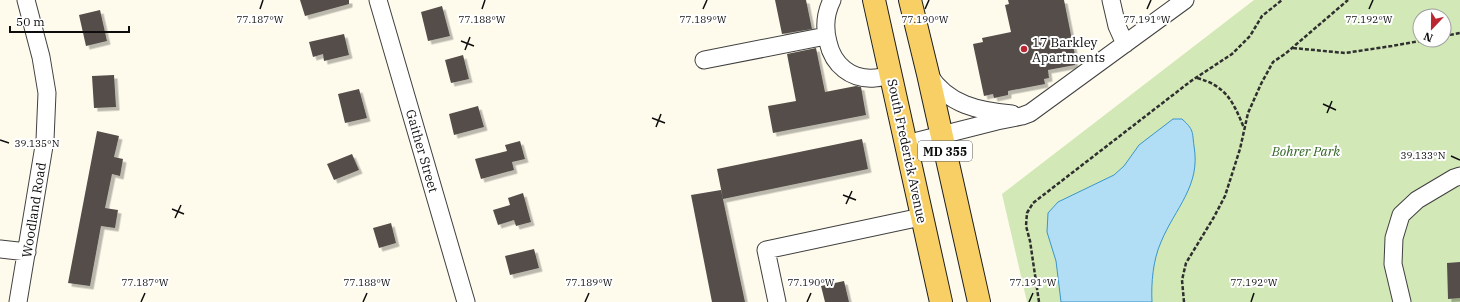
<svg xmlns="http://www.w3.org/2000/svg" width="1460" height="302" viewBox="0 0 1460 302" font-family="'IBM Plex Serif',serif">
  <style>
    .green { fill: #d2e8b7; fill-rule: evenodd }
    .water { fill: #b2def5; stroke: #3995cc }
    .building { fill: #554d49; filter: url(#shadow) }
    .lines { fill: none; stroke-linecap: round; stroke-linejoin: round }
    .minor-casing { stroke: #404040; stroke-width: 19 }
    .major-casing { stroke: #1e1e1e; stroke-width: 24 }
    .path { stroke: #2f2f2f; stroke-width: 2.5; stroke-dasharray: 4 2; stroke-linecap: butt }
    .minor { stroke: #fff; stroke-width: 17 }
    .major { stroke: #f7cf64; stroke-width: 22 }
    .ticks { fill: none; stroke: #0d0d0d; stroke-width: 1.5 }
    .poi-dot { fill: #bb2631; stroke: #fff; stroke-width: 1.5 }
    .labels { text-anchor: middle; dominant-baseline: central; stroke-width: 4; stroke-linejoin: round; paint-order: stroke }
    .shield { fill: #fff; stroke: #565656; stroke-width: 1 }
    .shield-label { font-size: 12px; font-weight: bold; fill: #0d0d0d }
    .poi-label { font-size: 13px; fill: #0d0d0d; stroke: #fff; text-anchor: start }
    .street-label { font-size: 13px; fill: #0d0d0d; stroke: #fff }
    .park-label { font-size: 13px; font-style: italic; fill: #2e631e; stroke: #fff }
    .ticks-label { font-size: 10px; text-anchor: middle; fill: #0d0d0d; stroke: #fff; stroke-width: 4; stroke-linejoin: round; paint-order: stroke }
  </style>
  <defs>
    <filter id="shadow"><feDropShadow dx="3.5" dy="3.5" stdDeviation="0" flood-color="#0004"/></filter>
  </defs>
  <rect width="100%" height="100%" fill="#fffbec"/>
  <!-- green -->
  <path class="green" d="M1254 0H1460V302H1027L1002 194ZM1420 16H1444V40H1420Z"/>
  <!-- water -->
  <path class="water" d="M1173 119H1182C1194 130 1192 131 1194 146 1201 186 1175 208 1161 242 1153 260 1151 283 1152 302H1061L1056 261 1047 232 1048 213 1058 202 1114 175 1124 166 1139 145Z"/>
  <!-- building -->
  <path class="building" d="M300 0H349V4L305 16Z
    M775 0H806L812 29 782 34Z
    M1008 0H1064L1075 55H1073L1075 65 1048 70 1049 78 1044 79 1045 84 1008 91V95L994 98 993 94 984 96 973 44 983 42 982 38 1011 32 1005 5 1009 4Z
    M442 6 450 36 428 41 421 12Z
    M100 10 107 41 86 46 79 15Z
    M344 34 349 55 324 61 323 54 313 57 309 42Z
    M816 48 825 92 856 86 861 87 866 115 773 133 768 106 796 101 787 54Z
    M463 55 469 79 451 83 445 60Z
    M114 75 116 107 94 108 92 76Z
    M359 89 367 118 345 123 338 94Z
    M478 106 484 127 454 135 449 114Z
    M97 131 119 136 114 157 123 159 120 176 112 174 105 208 118 210 115 228 101 226 90 286 68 283Z
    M862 139 868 169 723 199 717 169Z
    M520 141 525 159 512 162 514 170 481 179 475 159 507 151 505 145Z
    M352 154 359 170 334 180 327 164Z
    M721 190 745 302H712L691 195Z
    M523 193 531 222 516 226 514 220 498 225 493 210 510 205 508 198Z
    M391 223 396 243 379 248 373 228Z
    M534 249 539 268 510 275 505 256Z
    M1460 262V298L1448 299 1447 263Z
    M844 281 849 302H825L821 286Z"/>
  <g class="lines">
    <defs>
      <path id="minor" d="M378 0 466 302
        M832 0C825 14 824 27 828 42 833 65 851 80 875 78 880 78 886 76 891 75
        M1111 0 1117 26 1125 44
        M704 60 826 36
        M929 75C948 105 979 111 1012 114
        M906 144 997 121 1022 116 1030 113 1185 0
        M0 249 27 252
        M18 302 45 140 47 93 41 57 26 0
        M777 302 766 250 921 217
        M1402 302 1393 264 1394 238 1401 215 1417 200 1454 178 1460 176"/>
      <path id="major" d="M874 0 941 302
        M910 0 928 74 979 302"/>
    </defs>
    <!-- minor casing -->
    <use href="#minor" class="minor-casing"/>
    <!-- major casing -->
    <use href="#major" class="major-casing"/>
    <!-- path -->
    <path class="path" d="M1444 36 1460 33
      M1293 48 1345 53 1392 46 1425 40
      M1197 78C1226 86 1233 101 1244 128
      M1039 302 1030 241 1026 226 1027 213 1033 203 1191 81 1232 54 1250 36 1262 16 1282 0
      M1184 302 1182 280 1186 263 1214 217 1225 196 1240 149 1248 113 1261 84 1273 62 1285 54 1348 0"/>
    <!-- minor -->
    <use href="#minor" class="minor"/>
    <!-- major -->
    <use href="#major" class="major"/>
  </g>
  <!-- ticks -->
  <path class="ticks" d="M260 9 263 0M482 9 485 0M703 9 707 0M925 9 929 0M1147 9 1151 0M1369 9 1373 0M461 41 474 46M465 50 470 37M1323 104 1336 110M1327 113 1332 101M652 118 665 123M656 127 661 114M0 140 9 143M1451 156 1460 160M843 195 856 200M846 204 852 191M172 209 184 214M175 218 181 205M141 302 145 293M363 302 367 293M585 302 589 293M807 302 811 293M1029 302 1033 293M1251 302 1254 293"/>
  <!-- markers -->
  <circle class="poi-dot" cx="1024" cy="49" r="4"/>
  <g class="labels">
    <!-- shield labels -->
    <rect class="shield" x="918" y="141" width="54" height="20" rx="3"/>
    <g class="shield-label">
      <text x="945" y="151">MD 355</text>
    </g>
    <!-- poi labels -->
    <g class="poi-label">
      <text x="1032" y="42">17 Barkley<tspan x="1032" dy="15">Apartments</tspan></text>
    </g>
    <!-- street labels -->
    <g class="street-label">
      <text transform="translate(422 151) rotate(74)">Gaither Street</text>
      <text transform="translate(907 151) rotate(78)">South Frederick Avenue</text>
      <text transform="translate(34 210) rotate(-81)">Woodland Road</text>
    </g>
    <!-- park labels -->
    <g class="park-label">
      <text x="1306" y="151">Bohrer Park</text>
    </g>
  </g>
  <g class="ticks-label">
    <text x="703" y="23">77.189°W</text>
    <text x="260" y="23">77.187°W</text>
    <text x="482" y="23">77.188°W</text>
    <text x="925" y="23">77.190°W</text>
    <text x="1147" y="23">77.191°W</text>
    <text x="1369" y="23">77.192°W</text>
    <text x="37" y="147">39.135°N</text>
    <text x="1423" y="159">39.133°N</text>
    <text x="145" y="286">77.187°W</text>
    <text x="367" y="286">77.188°W</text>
    <text x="589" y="286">77.189°W</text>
    <text x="811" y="286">77.190°W</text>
    <text x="1033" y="286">77.191°W</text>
    <text x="1254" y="286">77.192°W</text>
  </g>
  <!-- north arrow -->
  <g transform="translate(1432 28) rotate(202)"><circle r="19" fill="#ffffff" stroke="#9e9e9e"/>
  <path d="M0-3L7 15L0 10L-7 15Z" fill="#bb2631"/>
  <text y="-6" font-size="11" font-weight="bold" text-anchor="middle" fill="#0d0d0d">N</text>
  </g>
  <!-- scale -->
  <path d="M10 26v6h119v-6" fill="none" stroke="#0d0d0d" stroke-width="2"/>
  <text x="16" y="26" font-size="12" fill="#0d0d0d" stroke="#ffffff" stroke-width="3" paint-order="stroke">50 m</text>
</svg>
